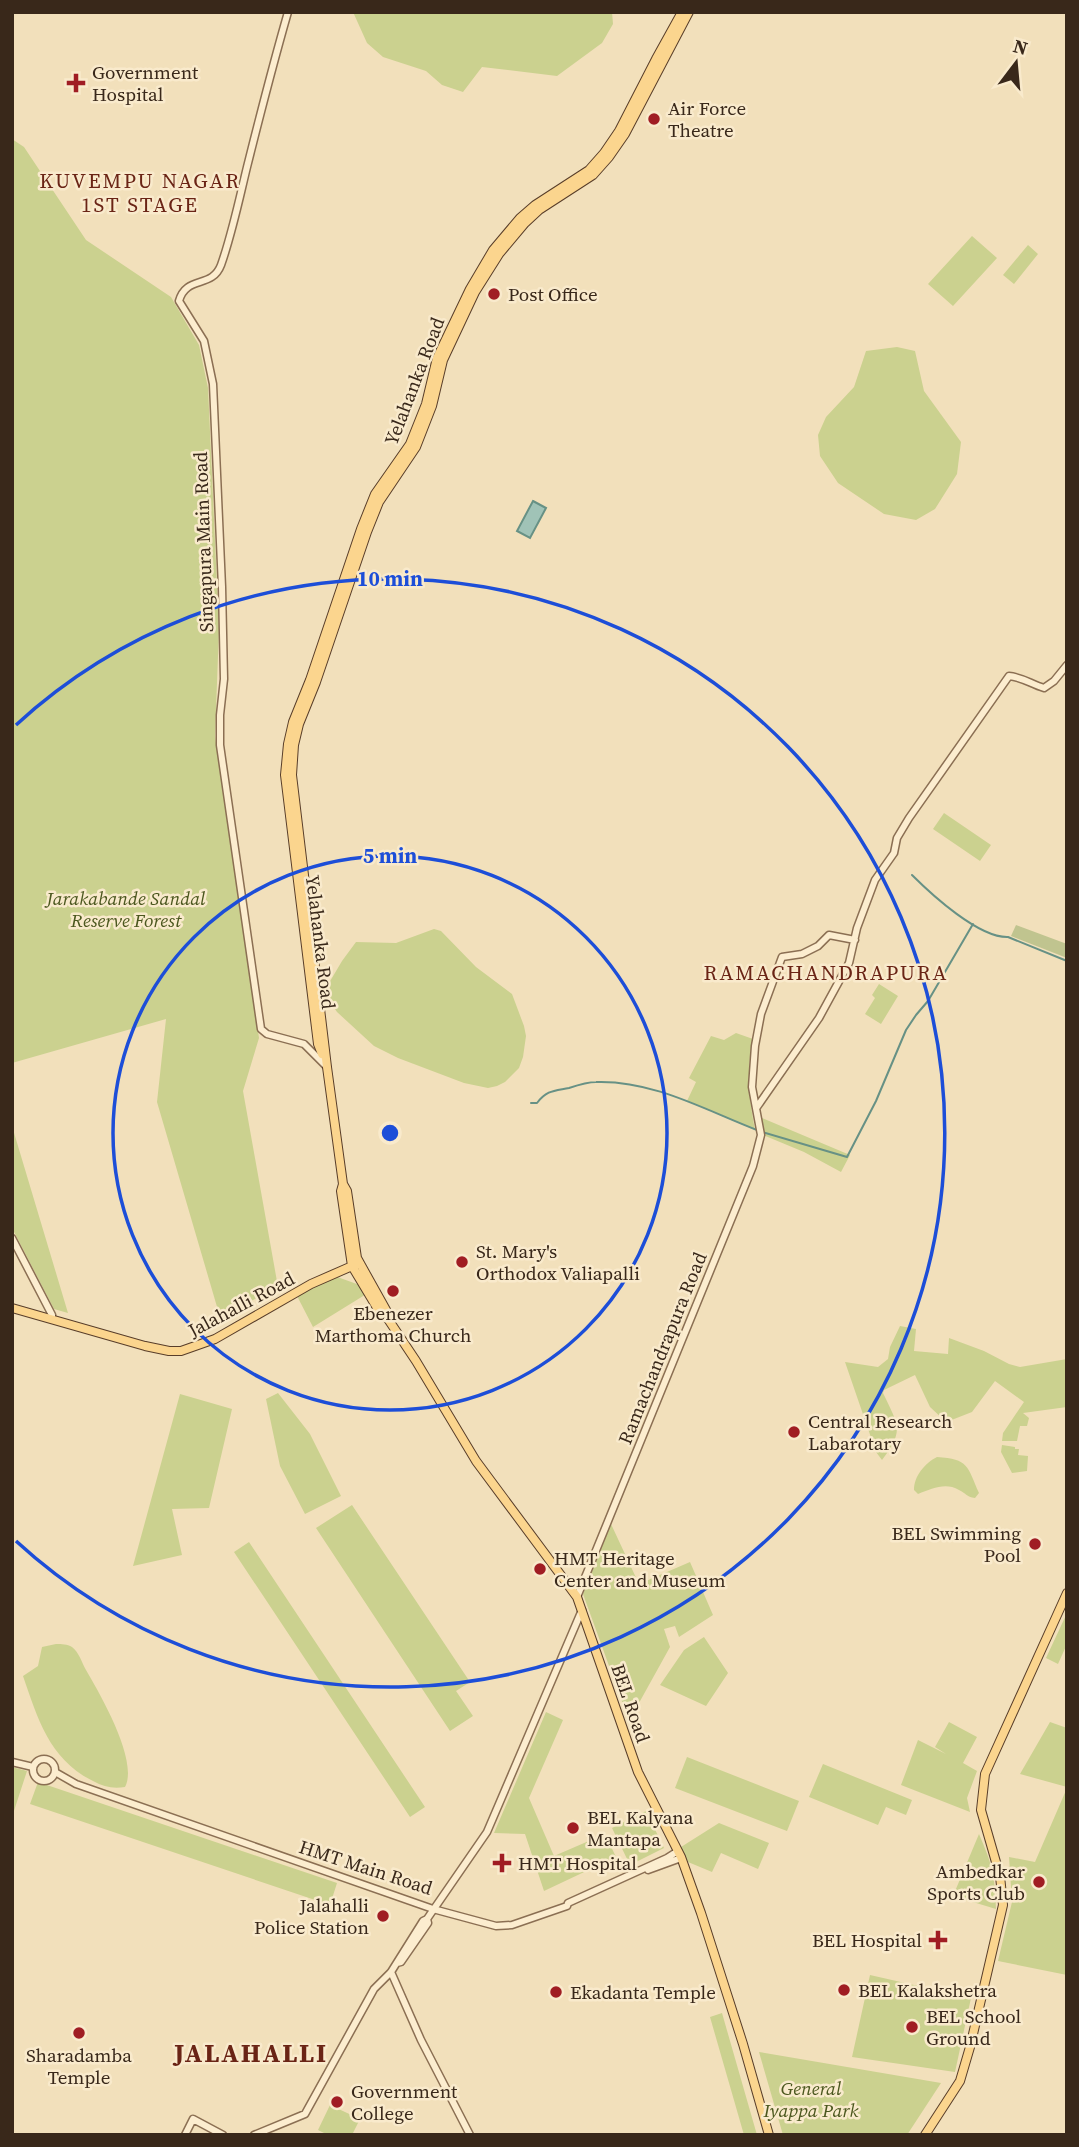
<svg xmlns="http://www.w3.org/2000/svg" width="1079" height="2147" viewBox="0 0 1079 2147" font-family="'Source Serif 4',serif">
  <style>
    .green { fill: #cbd18f }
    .cemetery { fill: #c0c48f }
    .water { fill: #a0c3b7; stroke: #679185; stroke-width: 2 }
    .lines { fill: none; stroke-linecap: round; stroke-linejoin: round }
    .stream { stroke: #679185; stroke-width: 2 }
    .minor-casing { stroke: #8b6f53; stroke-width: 9 }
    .major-casing { stroke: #583d29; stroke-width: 10 }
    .minor { stroke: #fcedcf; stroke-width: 6 }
    .major { stroke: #fbd58e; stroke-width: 8 }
    .ring { fill: none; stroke: #1d4ed8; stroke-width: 3.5 }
    .poi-dot { fill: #a01d23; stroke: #f9eacc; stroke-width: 2.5 }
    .labels { text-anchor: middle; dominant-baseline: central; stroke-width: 5; stroke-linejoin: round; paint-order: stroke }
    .poi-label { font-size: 19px; fill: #39281a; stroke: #f9eacc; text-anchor: start }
    .street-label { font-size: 19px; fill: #39281a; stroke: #f9eacc }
    .park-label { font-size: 19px; font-style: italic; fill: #4b571e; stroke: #f9eacc }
    .neighbourhood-label { font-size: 21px; letter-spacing: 2px; fill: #6a2415; stroke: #f9eacc }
    .district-label { font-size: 26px; font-weight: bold; letter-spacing: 2px; fill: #6a2415; stroke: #f9eacc }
    .centre { fill: #1d4ed8; stroke: #f9eacc; stroke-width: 3.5 }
    .ring-label { font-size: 21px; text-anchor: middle; font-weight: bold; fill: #1d4ed8; stroke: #f9eacc; stroke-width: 5; stroke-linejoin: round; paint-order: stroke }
  </style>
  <rect width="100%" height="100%" fill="#f2e0bb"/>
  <!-- green -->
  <path class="green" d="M353 12H612L613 24 602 43 557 76 482 67 463 92 442 85 426 71 383 57 367 43Z
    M12 139 24 147 86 240 171 297 199 345 208 388 219 629 215 736 259 1038 243 1091 278 1287 220 1317 157 1102 166 1019 12 1063Z
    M972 236 997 258 953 306 928 284Z
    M1028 245 1038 254 1014 284 1003 275Z
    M897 347 915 351 924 391 961 442 957 474 935 509 916 520 884 514 838 483 820 456 818 435 826 417 854 387 866 351Z
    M944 813 991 845 980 861 933 829Z
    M434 929 441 931 476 967 512 994 524 1026 526 1036 523 1057 519 1068 505 1082 497 1086 488 1088 464 1083 398 1058 374 1046 337 1012 330 1002 329 983 342 961 356 942 396 943Z
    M879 984 898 996 881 1024 865 1014 875 998 872 995Z
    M736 1033 753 1039C746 1071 749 1098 755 1130L687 1101 696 1082 689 1078 711 1036 724 1040Z
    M762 1118 850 1155 841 1172 804 1152 763 1135Z
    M12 1127V1126L68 1313 54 1309 12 1228Z
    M332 1275 365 1287 368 1293 313 1327 296 1294Z
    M900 1326 916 1329 914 1351 948 1354 949 1338 984 1351 1009 1364 1020 1367 1067 1359V1407L1023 1413 1029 1418 1027 1426H1020L1017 1441H1002L1003 1433 1024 1402 995 1381 972 1412 949 1421 944 1420 930 1407 915 1375 884 1390 883 1393C898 1425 905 1430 882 1460L876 1452 845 1362 878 1367 888 1359 890 1347Z
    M278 1393 310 1434 341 1496 305 1514 280 1466 266 1399Z
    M180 1394 232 1409 209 1508 172 1509 182 1555 133 1566Z
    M1002 1445 1015 1447V1449H1019L1018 1455 1028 1456 1027 1471 1012 1473 1001 1452Z
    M937 1457C969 1459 967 1466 979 1493L975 1498C966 1497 966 1493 959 1490 945 1482 932 1489 918 1494L914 1490C914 1476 925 1463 937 1457Z
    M352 1505 470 1682 456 1691 473 1716 450 1731 316 1528Z
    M611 1524 639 1584 690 1562 713 1615 679 1637 675 1626 664 1629 670 1647 629 1721 583 1594Z
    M249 1542 425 1807 410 1817 234 1552Z
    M1067 1613V1644L1058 1664 1046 1658Z
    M704 1637 728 1673 706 1706 660 1685 684 1650Z
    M56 1644C62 1644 67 1644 72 1647 79 1652 82 1663 86 1670 100 1694 139 1761 125 1787 113 1789 104 1787 93 1781 49 1759 38 1719 23 1676L38 1666 42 1647Z
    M546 1712 563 1720 529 1798 554 1856 605 1834 616 1857 544 1891 525 1834 494 1833Z
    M949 1722 977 1737 963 1763 977 1771 967 1798 970 1812 901 1785 918 1740 946 1754 935 1747Z
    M1050 1722 1067 1728V1787L1020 1774Z
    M687 1757 799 1801 787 1831 675 1788Z
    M823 1764 912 1800 906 1815 886 1807 878 1825 809 1797Z
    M12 1767 27 1771 12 1817Z
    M38 1782 337 1883 330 1905 30 1804Z
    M1067 1788V1975L998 1961 1012 1902 1009 1857 1035 1862Z
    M646 1811 664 1848 630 1865 612 1828Z
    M719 1823 769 1843 758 1869 721 1853 712 1872 688 1862 681 1847Z
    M979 1834C992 1864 995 1875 996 1909L953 1896Z
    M870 1975 971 1998 955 2072 852 2057Z
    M722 2013 757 2135H744L710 2017Z
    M759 2052 941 2083 907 2135H783Z
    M330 2105 360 2119 352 2135H328L318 2130Z"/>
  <!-- cemetery -->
  <path class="cemetery" d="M1016 925 1067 944V958L1011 936Z"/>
  <!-- water -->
  <path class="water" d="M533 501 546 508 530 538 517 531Z"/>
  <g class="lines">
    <!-- stream -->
    <path class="stream" d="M912 875C932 895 979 938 1008 937L1067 961
      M531 1103H537C547 1090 554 1091 569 1088 578 1085 587 1082 596 1082 653 1080 705 1110 757 1130
      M762 1132 847 1157 876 1101 906 1030 916 1015 928 1001 973 924"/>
    <defs>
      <path id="minor" d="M288 12C273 64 260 115 247 167 239 200 232 234 221 265 212 289 186 275 179 301L204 341 213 384 222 587 224 679 220 715V745L261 1029 267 1034 304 1044 327 1067
        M757 1107 819 1018 849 963 857 928 875 880 894 853 897 838 909 818 1009 676C1022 677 1031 684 1044 688L1054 681 1067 665
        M12 1238 52 1315V1318
        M577 1597 753 1166 761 1135 752 1087 755 1046 761 1014 782 957 802 954 818 946 829 935 855 940
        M33 1770a11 11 0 1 1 22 0a11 11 0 1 1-22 0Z
        M12 1762 33 1767
        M55 1772 76 1784 433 1909 496 1926 512 1925 567 1906 568 1903 667 1858 678 1851
        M648 1870 681 1858
        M397 1963 401 1962 428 1923 427 1919
        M391 1972 421 2040 470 2135
        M185 2135 193 2119 223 2135
        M254 2135 305 2114 374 1989 391 1972 423 1921 427 1919 487 1832 582 1610"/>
      <path id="major" d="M689 12 625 134 609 157 593 175 539 210 525 223 499 254 475 292 443 360 432 406 416 447 379 502 367 532 316 682 299 724 294 745 292 775 327 1067 343 1184 341 1191 352 1266 379 1311 388 1319 416 1361 476 1461 577 1597 638 1772 681 1857 701 1913 743 2044 769 2135
        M322 1054 318 1044 285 775 288 744 293 722 310 680 361 529 375 494 410 444 426 404 437 358 470 289 493 250 520 218 535 205 589 170 604 153 619 131 656 59 682 12
        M343 1184 347 1191 357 1258 386 1310 388 1318
        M12 1308 145 1346 169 1351H181L215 1339 311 1284 359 1263
        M925 2135 960 2081 970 2047 1003 1905 1000 1876 981 1810 985 1774 1067 1593"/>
    </defs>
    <!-- minor casing -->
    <use href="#minor" class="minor-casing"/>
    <!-- major casing -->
    <use href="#major" class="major-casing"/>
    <!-- minor -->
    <use href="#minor" class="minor"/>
    <!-- major -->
    <use href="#major" class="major"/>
  </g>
  <!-- distance rings -->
  <g class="ring">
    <circle cx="390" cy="1133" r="277"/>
    <path d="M16 725A554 554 0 1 1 16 1541"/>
  </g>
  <!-- markers -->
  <g class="poi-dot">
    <path d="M72.5 72.5h7v7h7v7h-7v7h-7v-7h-7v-7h7z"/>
    <circle cx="654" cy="119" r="7"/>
    <circle cx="494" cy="294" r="7"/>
    <circle cx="462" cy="1262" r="7"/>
    <circle cx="393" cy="1291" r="7"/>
    <circle cx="794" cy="1432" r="7"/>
    <circle cx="1035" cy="1544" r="7"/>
    <circle cx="540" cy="1569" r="7"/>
    <circle cx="573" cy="1828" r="7"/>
    <path d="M498.5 1852.5h7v7h7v7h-7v7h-7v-7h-7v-7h7z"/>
    <circle cx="1039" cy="1882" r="7"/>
    <circle cx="383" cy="1916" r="7"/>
    <path d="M934.5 1929.5h7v7h7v7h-7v7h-7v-7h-7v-7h7z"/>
    <circle cx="844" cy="1990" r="7"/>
    <circle cx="556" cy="1992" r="7"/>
    <circle cx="912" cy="2027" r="7"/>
    <circle cx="79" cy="2033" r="7"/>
    <circle cx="337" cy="2102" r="7"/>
  </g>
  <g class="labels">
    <!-- poi labels -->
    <g class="poi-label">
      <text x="92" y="72">Government<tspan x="92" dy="22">Hospital</tspan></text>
      <text x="668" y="108">Air Force<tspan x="668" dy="22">Theatre</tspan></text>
      <text x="508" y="294">Post Office</text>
      <text x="476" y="1251">St. Mary's<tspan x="476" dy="22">Orthodox Valiapalli</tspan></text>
      <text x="393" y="1313" text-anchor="middle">Ebenezer<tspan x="393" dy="22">Marthoma Church</tspan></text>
      <text x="808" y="1421">Central Research<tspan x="808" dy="22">Labarotary</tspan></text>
      <text x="1021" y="1533" text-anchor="end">BEL Swimming<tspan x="1021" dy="22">Pool</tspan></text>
      <text x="554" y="1558">HMT Heritage<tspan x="554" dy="22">Center and Museum</tspan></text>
      <text x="587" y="1817">BEL Kalyana<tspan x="587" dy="22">Mantapa</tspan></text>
      <text x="518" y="1863">HMT Hospital</text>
      <text x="1025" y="1871" text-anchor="end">Ambedkar<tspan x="1025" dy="22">Sports Club</tspan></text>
      <text x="369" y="1905" text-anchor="end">Jalahalli<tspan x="369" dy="22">Police Station</tspan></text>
      <text x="922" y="1940" text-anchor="end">BEL Hospital</text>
      <text x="858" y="1990">BEL Kalakshetra</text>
      <text x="570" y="1992">Ekadanta Temple</text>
      <text x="926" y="2016">BEL School<tspan x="926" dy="22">Ground</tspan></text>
      <text x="79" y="2055" text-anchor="middle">Sharadamba<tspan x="79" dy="22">Temple</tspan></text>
      <text x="351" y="2091">Government<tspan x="351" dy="22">College</tspan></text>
    </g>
    <!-- street labels -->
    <g class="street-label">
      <text transform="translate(414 381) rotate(-69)">Yelahanka Road</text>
      <text transform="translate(203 542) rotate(-92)">Singapura Main Road</text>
      <text transform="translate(321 942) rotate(83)">Yelahanka Road</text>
      <text transform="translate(241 1304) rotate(-28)">Jalahalli Road</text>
      <text transform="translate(662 1348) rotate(-68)">Ramachandrapura Road</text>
      <text transform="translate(631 1703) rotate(71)">BEL Road</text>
      <text transform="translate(366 1867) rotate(18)">HMT Main Road</text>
    </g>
    <!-- park labels -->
    <g class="park-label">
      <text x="126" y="898">Jarakabande Sandal<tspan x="126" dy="22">Reserve Forest</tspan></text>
      <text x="811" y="2088">General<tspan x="811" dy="22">Iyappa Park</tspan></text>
    </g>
    <!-- neighbourhood labels -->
    <g class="neighbourhood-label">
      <text x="140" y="180">KUVEMPU NAGAR<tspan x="140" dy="24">1ST STAGE</tspan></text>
      <text x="826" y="972">RAMACHANDRAPURA</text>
    </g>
    <!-- district labels -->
    <g class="district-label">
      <text x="251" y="2053">JALAHALLI</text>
    </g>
  </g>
  <circle cx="390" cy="1133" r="10" class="centre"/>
  <g class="ring-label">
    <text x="390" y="586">10 min</text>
    <text x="390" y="863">5 min</text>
  </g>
  <!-- border -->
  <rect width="1079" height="2147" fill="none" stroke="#39281a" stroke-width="28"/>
  <!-- north arrow -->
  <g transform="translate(1016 63) rotate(16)" stroke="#f9eacc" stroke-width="5" paint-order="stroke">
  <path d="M0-5L12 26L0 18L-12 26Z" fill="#39281a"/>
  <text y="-10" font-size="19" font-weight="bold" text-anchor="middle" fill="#39281a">N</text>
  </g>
</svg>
